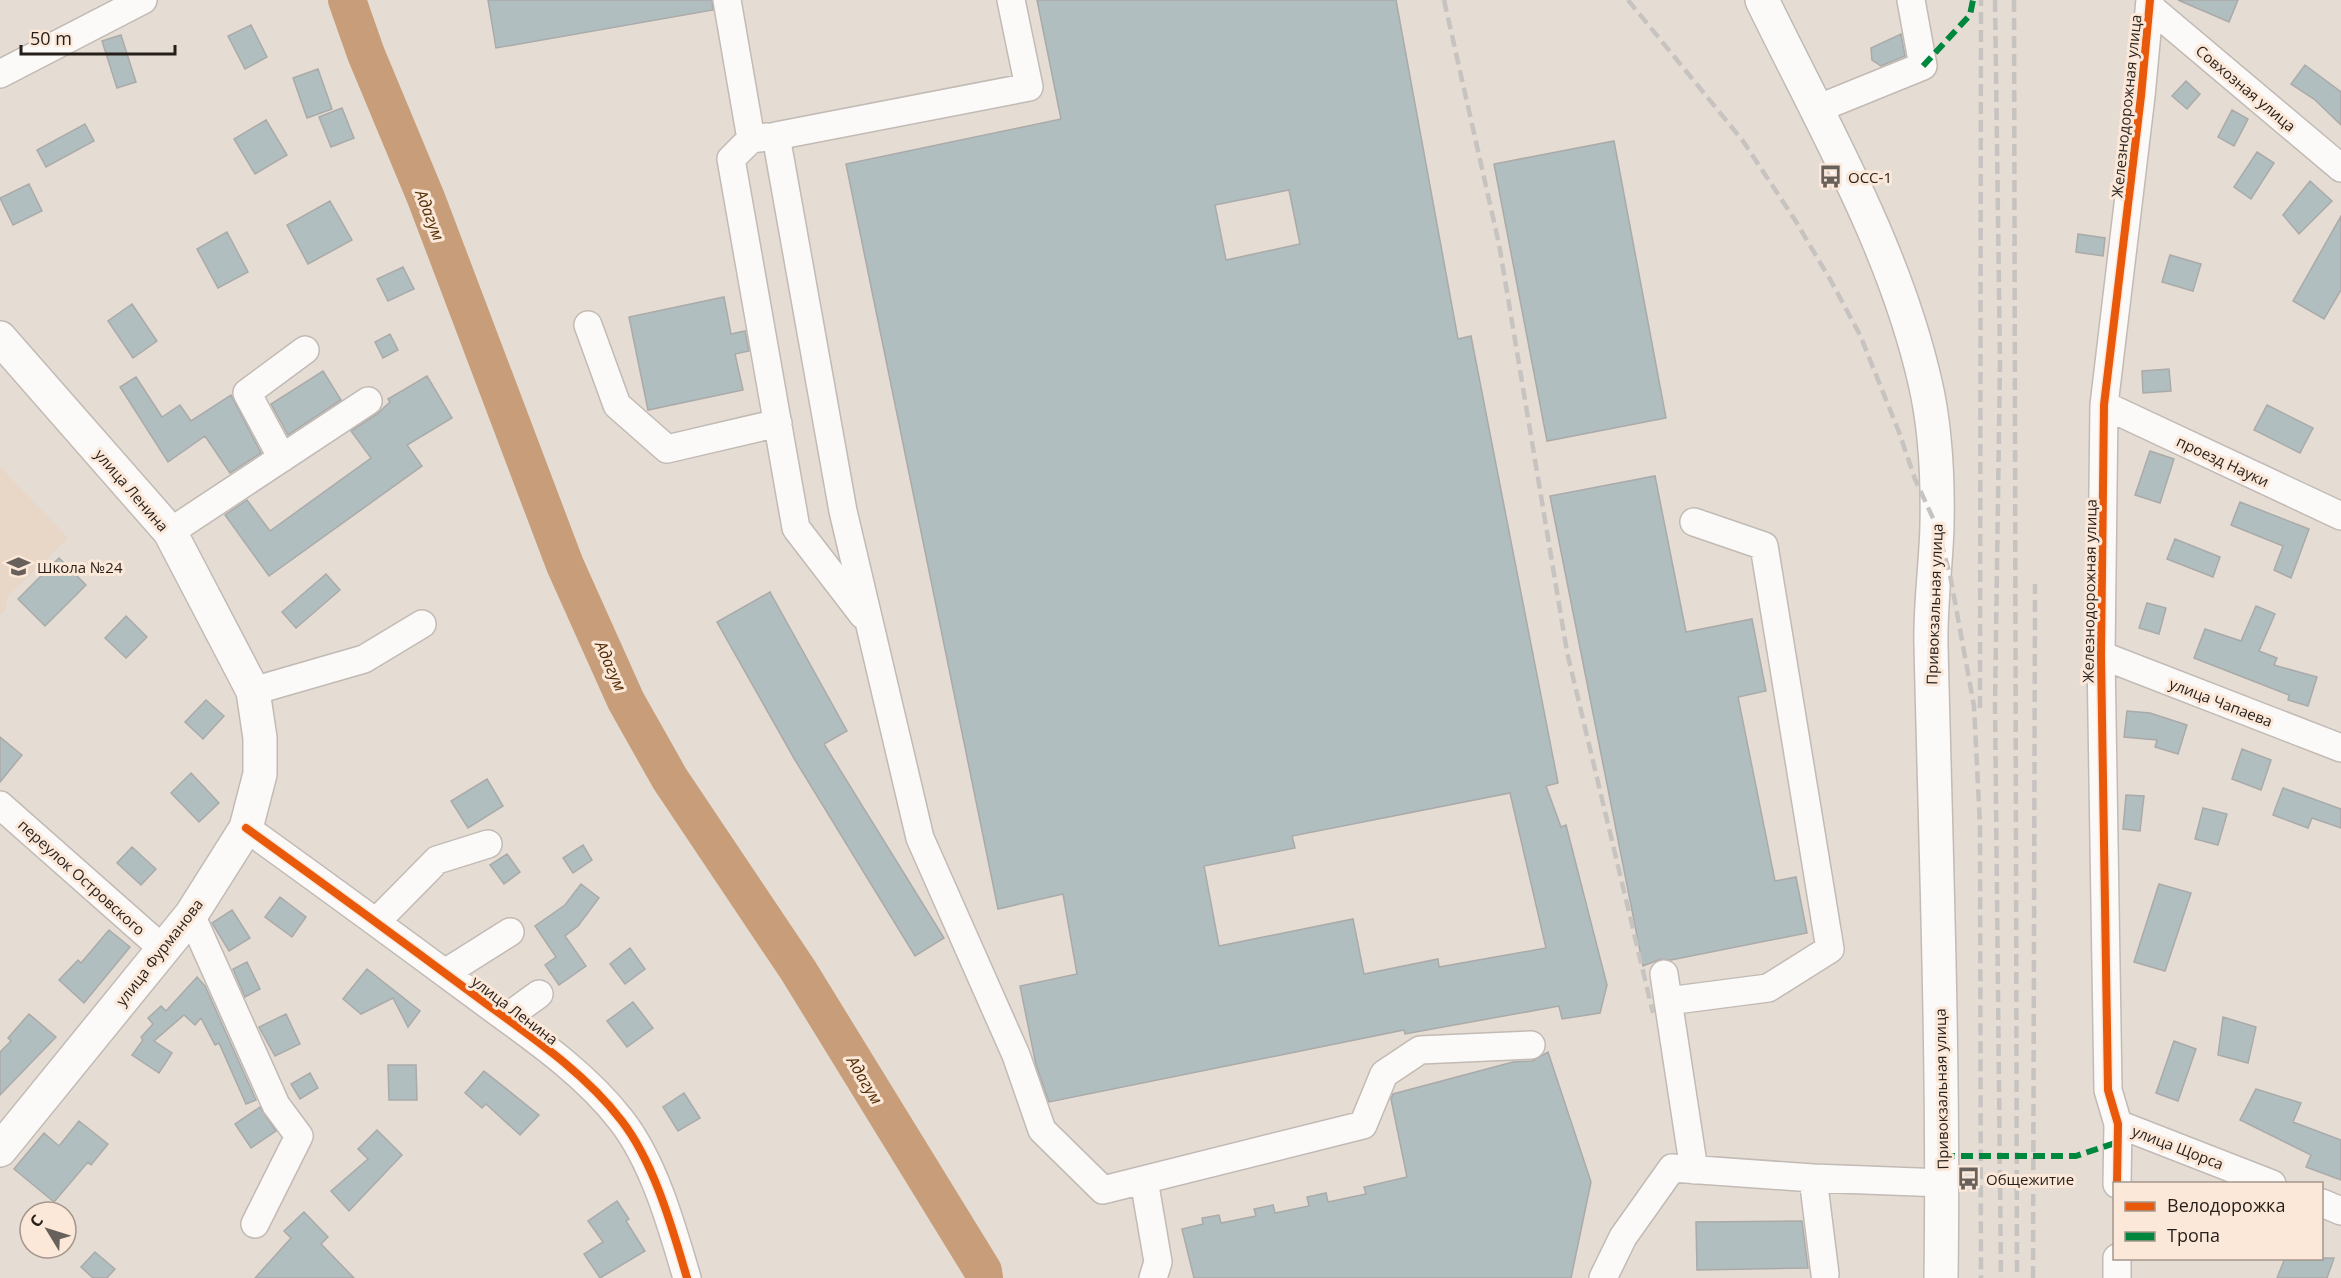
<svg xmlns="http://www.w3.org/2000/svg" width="2341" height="1278" viewBox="0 0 2341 1278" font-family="'Open Sans',sans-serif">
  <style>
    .built { fill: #e8d6c7 }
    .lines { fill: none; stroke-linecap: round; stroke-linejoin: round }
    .river { stroke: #c89e7a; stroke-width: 38 }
    .building { fill: #b0bebf; stroke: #aaaaa9; stroke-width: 1.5; fill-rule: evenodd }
    .minor-casing { stroke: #c2bab4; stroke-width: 30 }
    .major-casing { stroke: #c2bab4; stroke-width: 36 }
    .minor { stroke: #fbfaf9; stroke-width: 27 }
    .major { stroke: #fbfaf9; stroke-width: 33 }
    .rail { stroke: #c6c3c1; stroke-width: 4.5; stroke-dasharray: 12 6; stroke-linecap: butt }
    .quiet { stroke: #00873e; stroke-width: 6; stroke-dasharray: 12 6; stroke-linecap: butt }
    .cycleway-casing { stroke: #fbe8d9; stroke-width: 11 }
    .cycleway { stroke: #e8590c; stroke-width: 8 }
    .labels { text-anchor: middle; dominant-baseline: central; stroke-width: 6; stroke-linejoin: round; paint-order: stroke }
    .street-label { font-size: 15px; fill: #251e19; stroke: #fbe8d9 }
    .poi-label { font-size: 15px; fill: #251e19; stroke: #fbe8d9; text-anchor: start }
    .water-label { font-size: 16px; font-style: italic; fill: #502a01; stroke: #fbe8d9 }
  </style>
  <rect width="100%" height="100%" fill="#e5dcd4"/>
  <!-- built -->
  <path class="built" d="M0 467 68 538 8 596 5 611 0 615Z"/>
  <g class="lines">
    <!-- river -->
    <path class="river" d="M347 0 366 54 426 198 565 565 626 701 670 779 798 970 983 1271 984 1278"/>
  </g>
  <!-- building -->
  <path class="building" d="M488 0H712L713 10 496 48Z
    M1037 0H1396L1458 339 1471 336 1558 783 1546 786 1561 827 1566 825 1607 985 1600 1013 1562 1019 1559 1006 1405 1034 1404 1030 1049 1102 1036 1065 1020 986 1077 974 1063 894 998 909 846 164 1061 119ZM1289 190 1300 244 1226 260 1215 205ZM1510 793 1546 948 1439 967 1438 959 1364 974 1353 919 1219 946 1204 866 1295 848 1292 836Z
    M2178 0H2238L2229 22Z
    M251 25 267 57 245 69 228 36Z
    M1901 34 1905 56 1881 66 1872 60 1871 48Z
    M121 35 136 82 117 88 102 41Z
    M2305 65 2341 92V125L2314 99 2291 84Z
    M318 69 332 109 307 118 293 78Z
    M2186 81 2200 94 2187 109 2172 96Z
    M342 108 354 138 331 147 319 117Z
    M2232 110 2248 119 2234 146 2218 137Z
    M266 120 287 155 255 174 234 139Z
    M85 124 94 141 46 167 37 150Z
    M1614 141 1666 418 1547 441 1494 164Z
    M2257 152 2274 163 2251 199 2234 187Z
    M2310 181 2332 201 2299 234 2283 215Z
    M29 184 42 211 13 225 0 198Z
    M330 201 352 240 308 264 287 225Z
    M2341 216V290L2324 319 2293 301Z
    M227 232 248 272 218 288 197 249Z
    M2078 234 2105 238 2103 256 2076 252Z
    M2170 255 2201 264 2193 291 2162 282Z
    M403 267 414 289 388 301 377 279Z
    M724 297 731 334 745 331 749 351 735 354 743 390 648 410 629 317Z
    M132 304 157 341 133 358 108 321Z
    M390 334 398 350 383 358 375 342Z
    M2169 369 2171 391 2143 393 2142 371Z
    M323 371 341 400 288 435 271 404Z
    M427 376 452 418 407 445 422 466 269 576 225 515 247 500 270 531 371 458 351 431 377 414 390 402 388 399Z
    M136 377 162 417 180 405 191 421 231 395 261 453 230 473 205 436 168 462 120 387Z
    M2267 405 2313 428 2300 453 2254 430Z
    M2150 451 2174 459 2160 503 2135 495Z
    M1655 476 1686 632 1752 619 1766 691 1738 697 1775 881 1796 877 1807 933 1671 960 1661 959 1643 966 1550 496Z
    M2240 502 2309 529 2291 578 2274 570 2283 546 2231 525Z
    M2175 539 2220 557 2213 577 2167 559Z
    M59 558 86 585 45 626 18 599Z
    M326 574 340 590 296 628 282 612Z
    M770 592 847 731 824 744 944 938 915 956 795 760 717 622Z
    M2147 603 2166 608 2159 634 2139 628Z
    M2256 606 2275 614 2259 651 2277 658 2274 665 2317 677 2308 706 2288 700 2289 695 2194 658 2205 629 2241 641Z
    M126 616 147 637 126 658 105 638Z
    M206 700 224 716 203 739 185 722Z
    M2127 711 2150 713 2187 725 2178 754 2155 747 2157 740 2124 737Z
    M0 737 22 755 0 782Z
    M2242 749 2271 760 2261 790 2232 779Z
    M191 773 219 803 199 822 171 793Z
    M487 779 503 806 468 828 451 801Z
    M2283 788 2341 809V828L2312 818 2308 828 2273 815Z
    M2126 795 2144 796 2140 831 2123 829Z
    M2203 808 2227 814 2218 845 2195 839Z
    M583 845 592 860 573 873 563 858Z
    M132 847 156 869 141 885 117 863Z
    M507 854 520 872 504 884 490 865Z
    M581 884 599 898 578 926 565 936 586 966 559 985 545 965 556 957 535 926 565 905Z
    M2159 884 2191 893 2165 971 2134 962Z
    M280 897 306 917 292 937 265 917Z
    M232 910 250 938 229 951 212 923Z
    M109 930 130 947 84 1003 59 980 78 960 81 963Z
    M630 948 645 969 625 984 610 964Z
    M247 962 260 989 245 997 233 969Z
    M367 969 420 1011 408 1027 393 998 361 1014 343 999Z
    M197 977 205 986 256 1100 246 1104 219 1043 215 1045 201 1018 195 1025 184 1015 154 1041 172 1053 159 1073 132 1055 143 1040 141 1037 153 1024 148 1018 161 1006 166 1011Z
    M633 1002 653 1028 627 1047 607 1021Z
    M29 1014 56 1037 0 1095V1052L11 1041 8 1038Z
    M286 1014 300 1044 275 1056 259 1027Z
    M2223 1017 2256 1027 2248 1063 2218 1055Z
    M2174 1041 2196 1049 2178 1101 2156 1093Z
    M1548 1052 1591 1182 1571 1278H1194L1182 1229 1203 1224 1202 1218 1219 1215 1221 1223 1256 1216 1254 1209 1273 1205 1275 1213 1309 1206 1307 1197 1326 1193 1328 1202 1366 1194 1364 1187 1407 1177 1391 1099 1393 1094 1513 1062 1532 1061Z
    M388 1065H416L417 1100H389Z
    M484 1071 539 1115 520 1135 486 1104 482 1108 465 1093Z
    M310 1073 318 1088 300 1099 291 1084Z
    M2256 1089 2301 1103 2293 1122 2341 1140V1180L2306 1167 2311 1155 2240 1120Z
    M684 1093 700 1118 678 1131 663 1107Z
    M260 1107 276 1131 251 1148 235 1124Z
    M79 1121 108 1144 91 1165 88 1162 54 1202 14 1169 44 1133 59 1146Z
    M377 1130 402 1155 349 1211 331 1191 368 1159 358 1149Z
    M617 1201 629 1219 626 1221 645 1251 600 1278 584 1254 603 1242 588 1221Z
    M304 1212 328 1237 321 1244 354 1278H255L291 1238 284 1231Z
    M1802 1221 1808 1268 1697 1270 1696 1222Z
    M95 1252 115 1269 107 1278H93L81 1267Z
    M2285 1258H2334L2327 1278H2277Z"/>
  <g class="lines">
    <defs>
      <path id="minor" d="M727 0 751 139 768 137
        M1011 0 1029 87 776 136 843 511 920 838 1016 1055 1042 1130 1103 1190 1363 1125 1384 1074 1420 1050 1531 1045
        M2151 8 2341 168
        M0 74 143 0
        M1817 109 1923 66 1911 0
        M751 139 731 159 796 528 863 615
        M588 325 617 405 667 449 778 423
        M2104 405 2341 516
        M282 458 247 393 305 350
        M170 532 368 401
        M2101 655 2341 748
        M253 691 364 659 422 624
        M0 805 163 949
        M246 828C321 882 395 936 469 991 521 1030 581 1068 621 1120 654 1162 672 1227 687 1278
        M191 915 276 1105 299 1136 255 1224
        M377 921 437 860 488 844
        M445 973 510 932
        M1664 974 1694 1170
        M1668 1001 1768 988 1830 949 1764 546 1694 522
        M506 1018 539 994
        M2118 1124 2272 1184
        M1813 1178 1825 1274
        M1144 1180 1158 1262 1153 1278
        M2117 1184 2118 1124 2108 1090 2101 655 2104 405 2141 96 2150 0
        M2322 1203 2341 1211
        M1603 1278 1623 1237 1672 1168 1813 1178 1943 1183
        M2117 1278V1258"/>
      <path id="major" d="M1762 0C1822 124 1894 246 1925 382 1936 429 1938 477 1937 526 1936 565 1930 605 1931 645 1936 856 1944 1067 1941 1278
        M0 338 170 532 253 691 260 738V774L246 828 191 915 0 1150"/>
    </defs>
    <!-- minor casing -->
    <use href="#minor" class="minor-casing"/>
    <!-- major casing -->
    <use href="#major" class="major-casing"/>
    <!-- minor -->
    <use href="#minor" class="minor"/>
    <!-- major -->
    <use href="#major" class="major"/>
    <!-- rail -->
    <path class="rail" d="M1444 0 1499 244 1567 652 1653 1013
      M1628 0 1743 141 1795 220 1831 281 1860 335 1899 432 1915 479 1937 527 1950 575 1974 706 1980 825 1981 1278
      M1995 0 2000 362 1995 704 2001 1278
      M2014 0 2017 1278
      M1980 708 1981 0
      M2033 1278 2035 584"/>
    <!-- quiet -->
    <path class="quiet" d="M1923 66 1970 15 1973 0
      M1943 1156H2076L2118 1142"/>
    <defs>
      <path id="cycleway" d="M246 828C321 882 395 936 469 991 521 1030 581 1068 621 1120 654 1162 672 1227 687 1278
        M2117 1184 2118 1124 2108 1090 2101 655 2104 405 2141 96 2150 0"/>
    </defs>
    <!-- cycleway casing -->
    <use href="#cycleway" class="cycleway-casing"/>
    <!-- cycleway -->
    <use href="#cycleway" class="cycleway"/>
  </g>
  <!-- icons -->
  <defs>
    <symbol id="bus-bare" viewBox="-9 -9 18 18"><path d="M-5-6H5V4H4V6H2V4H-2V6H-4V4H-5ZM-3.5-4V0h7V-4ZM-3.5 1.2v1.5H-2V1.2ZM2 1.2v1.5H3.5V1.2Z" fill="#68605a" stroke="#fbe8d9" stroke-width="2.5" paint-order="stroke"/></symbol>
    <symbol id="school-bare" viewBox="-9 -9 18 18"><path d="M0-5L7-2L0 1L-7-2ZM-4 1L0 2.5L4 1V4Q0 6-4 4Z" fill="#68605a" stroke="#fbe8d9" stroke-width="2.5" paint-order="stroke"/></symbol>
  </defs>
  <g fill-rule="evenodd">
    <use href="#bus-bare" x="1814" y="160" width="33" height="33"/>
    <use href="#school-bare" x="2" y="550" width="33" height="33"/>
    <use href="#bus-bare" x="1952" y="1162" width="33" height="33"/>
  </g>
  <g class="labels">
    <!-- street labels -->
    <g class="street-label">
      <text transform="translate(2246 88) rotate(40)">Совхозная улица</text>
      <text transform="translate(2126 106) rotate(-84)">Железнодорожная улица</text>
      <text transform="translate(2223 461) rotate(25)">проезд Науки</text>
      <text transform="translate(132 490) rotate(49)">улица Ленина</text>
      <text transform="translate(2089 591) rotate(-89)">Железнодорожная улица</text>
      <text transform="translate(1934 604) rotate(-88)">Привокзальная улица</text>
      <text transform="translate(2221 702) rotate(21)">улица Чапаева</text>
      <text transform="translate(82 877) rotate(42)">переулок Островского</text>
      <text transform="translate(159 952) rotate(-52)">улица Фурманова</text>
      <text transform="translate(515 1010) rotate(37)">улица Ленина</text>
      <text transform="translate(1941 1089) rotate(-91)">Привокзальная улица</text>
      <text transform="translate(2178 1147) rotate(21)">улица Щорса</text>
    </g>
    <!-- poi labels -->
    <g class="poi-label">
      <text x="1848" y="177">ОСС-1</text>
      <text x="37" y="567">Школа №24</text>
      <text x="1986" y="1179">Общежитие</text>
    </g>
    <!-- water labels -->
    <g class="water-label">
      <text transform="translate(430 215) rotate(69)">Адагум</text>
      <text transform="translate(611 666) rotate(66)">Адагум</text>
      <text transform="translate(865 1080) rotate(59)">Адагум</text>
    </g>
  </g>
  <!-- legend -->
  <rect x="2113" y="1182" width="210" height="78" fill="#fbe8d9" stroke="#a5978c" stroke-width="1.5"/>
  <rect x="2125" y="1202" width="30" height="9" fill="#e8590c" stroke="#a5978c" stroke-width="1.5"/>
  <text x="2167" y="1212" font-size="18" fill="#251e19">Велодорожка</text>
  <rect x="2125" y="1232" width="30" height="9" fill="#00873e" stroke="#a5978c" stroke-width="1.5"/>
  <text x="2167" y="1242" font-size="18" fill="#251e19">Тропа</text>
  <!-- north arrow -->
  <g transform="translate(48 1230) rotate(308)"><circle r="28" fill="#fbe8d9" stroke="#a5978c" stroke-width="1.5"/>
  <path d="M0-4.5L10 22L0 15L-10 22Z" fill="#68605a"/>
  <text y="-9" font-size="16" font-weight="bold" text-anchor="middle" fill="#251e19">С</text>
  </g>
  <!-- scale -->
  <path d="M21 45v9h154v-9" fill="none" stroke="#251e19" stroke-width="3"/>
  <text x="30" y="45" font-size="18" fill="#251e19" stroke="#fbe8d9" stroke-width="4.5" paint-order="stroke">50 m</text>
</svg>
